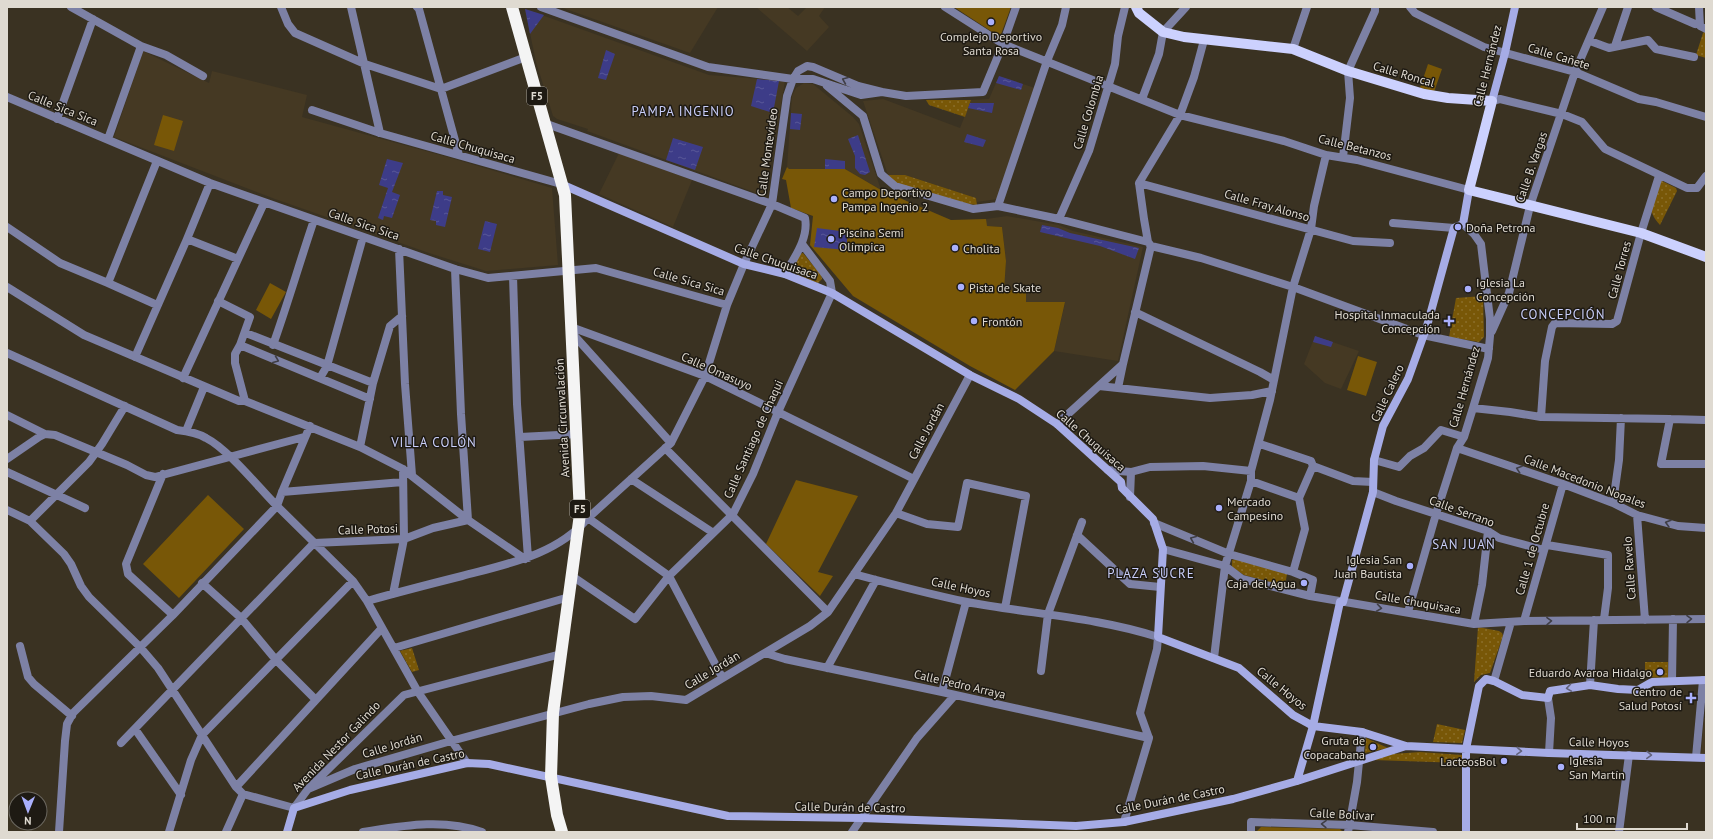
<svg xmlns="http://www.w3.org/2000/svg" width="1713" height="839" viewBox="0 0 1713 839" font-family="'PT Sans',sans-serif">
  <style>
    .built { fill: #453923 }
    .park { fill: url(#park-dots) }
    .pitch { fill: #785707 }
    .water { fill: url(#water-ripples) }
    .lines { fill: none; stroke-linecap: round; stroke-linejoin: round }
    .street { stroke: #7d81a5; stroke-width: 8 }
    .secondary { stroke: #a6ace6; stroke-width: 8 }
    .primary { stroke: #ccd1fe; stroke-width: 10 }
    .highway { stroke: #f4f4f4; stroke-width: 12 }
    .oneway { stroke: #3f3e46 }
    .oneway2 { stroke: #62637c }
    .poi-dot { fill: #aab0fc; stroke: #1e1a13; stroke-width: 1.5 }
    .labels { text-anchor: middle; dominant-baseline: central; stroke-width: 3; stroke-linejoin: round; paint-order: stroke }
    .shield { fill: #1e1a13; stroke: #a5a098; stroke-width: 1 }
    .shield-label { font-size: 11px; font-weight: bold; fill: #dfdad1 }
    .poi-label { font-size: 12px; fill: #dfdad1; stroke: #1e1a13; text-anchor: start }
    .street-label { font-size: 12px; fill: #dfdad1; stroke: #1e1a13 }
    .neighbourhood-label { font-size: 13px; letter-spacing: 1px; fill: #cacffa; stroke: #1e1a13 }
  </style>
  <defs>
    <pattern id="park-dots" width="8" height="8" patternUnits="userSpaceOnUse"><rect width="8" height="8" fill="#785707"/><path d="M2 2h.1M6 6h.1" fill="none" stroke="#8b6f2a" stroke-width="1.8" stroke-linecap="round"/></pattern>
    <pattern id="water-ripples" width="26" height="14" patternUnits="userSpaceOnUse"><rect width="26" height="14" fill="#3d3c88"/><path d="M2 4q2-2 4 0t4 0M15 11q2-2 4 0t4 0" fill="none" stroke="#595898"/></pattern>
  </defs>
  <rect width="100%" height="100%" fill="#3a3222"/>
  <!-- built -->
  <path class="built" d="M560 7H718L690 53Z
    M756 7H787L798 16 807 7H825L819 16 829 27 807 51Z
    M525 9 709 75 785 81 765 196 587 131 588 129 557 119 553 116 536 62Z
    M143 51 209 83 212 71 307 95 302 117 451 158 552 188 558 265 486 271 429 253 275 199 114 137Z
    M999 76 1035 88 997 199 977 202 976 198 905 175H888L863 101 883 99 960 128 971 100 989 99Z
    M804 83 813 84 853 117 859 124 881 190 845 169H789L787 167 792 96 796 88Z
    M619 153 692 180 673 227 599 194Z
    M1007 216 1059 225 1073 231 1143 247 1118 361 1054 351 1065 303 1026 302 1004 290 1006 261 1002 227 986 226V219Z
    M1315 336 1359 351 1341 389 1325 383 1304 364Z
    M1704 718H1706V755H1701Z"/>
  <!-- park -->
  <path class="park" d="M1705 31 1706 32V58L1696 55 1703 33Z
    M926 100H971L965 117 929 105Z
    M888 175H905L976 198 977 205 968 204 898 184 892 180Z
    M1660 180 1676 188 1677 191 1660 225C1644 207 1652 200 1660 180Z
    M803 253 821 275 822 279 818 283 795 274 792 271 793 265 800 254Z
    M1483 296 1484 337 1479 342 1449 337 1456 298Z
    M1235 559 1287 574 1285 586 1244 575 1232 567V560Z
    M1478 627 1499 631 1502 633 1503 636 1490 673 1481 675 1474 682Z
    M412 648 419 670 412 672 400 651Z
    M1645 662H1668V678L1645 677Z
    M1437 724 1465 730 1462 743 1433 742Z
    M1366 738 1388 748 1365 753Z
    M1420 752 1462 755V763L1373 760 1393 754Z"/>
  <!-- pitch -->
  <path class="pitch" d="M954 7H1011L1000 37Z
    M1428 64 1442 69 1434 92 1420 88Z
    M163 115 183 121 174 151 154 145Z
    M787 167 789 169H845L881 190 951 220 986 219 987 226 1002 227 1006 261 1004 290 1026 291V302H1065L1054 351 1015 390 970 366 853 296 810 245 813 216 791 208 786 180 782 179Z
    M270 283 286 292 271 319 256 310Z
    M1358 356 1377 362 1366 396 1347 390Z
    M796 480 858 496 818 572 833 576 820 596 766 544Z
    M208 495 244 529 179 598 143 564Z
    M1261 827 1340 829 1343 832H1256Z"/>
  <!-- water -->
  <path class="water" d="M525 9 544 15 530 34Z
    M606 50 615 54 606 80 598 78Z
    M999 76 1023 84 1021 90 996 83Z
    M757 79 779 81 773 113 751 106Z
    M970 103H994L992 113 968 108Z
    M791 113 802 114 800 130 790 129Z
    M967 134 986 140 983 147 964 142Z
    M858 135 870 172 865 175 860 174 855 168V156L848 139Z
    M673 138 703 147 695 170 666 160Z
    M387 159 403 163 392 192 400 195 392 218 384 216 383 220 378 218 388 188 379 185Z
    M825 159 845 161V169H825Z
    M437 191H443V195L452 197 445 227 436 225V221L430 220Z
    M485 221 497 224 490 252 478 249Z
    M1042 225 1058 228 1070 233 1139 248 1135 259 1100 246 1040 232Z
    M817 228 848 232 846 250 814 247Z
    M1315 336 1333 342 1331 347 1313 342Z"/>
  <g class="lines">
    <!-- street -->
    <path class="street" d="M71 7 141 46 166 55 203 76
      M281 7 288 24 295 33 365 64 441 89 526 57
      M351 7 380 133
      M417 7 419 9 459 155
      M541 7 708 67 793 79H813L861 95 882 92 906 96 983 92 1003 44 1016 7
      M945 7 1003 44 1180 115 1284 141 1326 155 1357 160 1469 190
      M1410 7 1415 13 1484 47 1575 72 1639 99 1656 102 1706 117
      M1656 7 1695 24
      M1699 7 1700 26 1706 29
      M1590 41 1609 48 1648 40 1656 49 1694 57
      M1615 46 1628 7
      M1293 49 1307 7
      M827 86 863 116 881 174 895 186 973 209 998 206 1059 219 1148 242
      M7 97 210 183 455 269 488 278 596 268 727 305
      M1142 99 1159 54 1163 32 1186 7
      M1492 101 1500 99 1562 114 1582 122 1605 149 1687 188H1697L1706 176
      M312 110 380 133 561 184
      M57 119 93 19
      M544 123 772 204 805 218C809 238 794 258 785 274
      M108 139 141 46
      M1343 157 1350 98 1348 71 1375 11V7
      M1139 183 1353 241 1390 243
      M998 206 1047 61 1062 25 1066 7
      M1059 219 1089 151 1115 64 1118 36 1125 7
      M1393 223 1454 228
      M7 227 60 263 108 283
      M187 239 238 259
      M1151 246 1201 258 1293 287 1423 335 1489 349
      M399 249 405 384 412 475
      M513 276 517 404 528 558
      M7 287 84 335 239 401H245L360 447 403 469 468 520 525 559
      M218 301 250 317 240 345 235 354V363L245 401
      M157 305 108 283 157 161
      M1135 312 1260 372 1274 380
      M571 327 705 376 914 479
      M1492 331 1509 293 1530 206 1575 72 1603 7
      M571 332 671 443
      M246 333 373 383
      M240 345 370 399
      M273 345C288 303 300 261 314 220
      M7 353 177 430C186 431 198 433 206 438 228 449 259 488 277 506L282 492 310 426
      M135 357 187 239 210 183
      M183 378 264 203
      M320 378 327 366 363 237
      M1099 386 1210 398 1252 395 1272 391
      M1118 388 1123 364
      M1473 408 1510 412 1541 417 1670 419 1706 420
      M7 415 45 434
      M1541 417 1545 361 1552 327 1555 323 1612 324 1617 321 1641 233 1659 176
      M1670 419 1661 464H1706
      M1057 424 1123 364 1151 246 1148 242 1144 219 1139 183 1180 115 1194 77 1204 40
      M186 431 204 387
      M520 437 578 434
      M1260 444 1311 461 1313 466 1353 481 1373 482
      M360 447 373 383 390 326 402 316
      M665 448 828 612
      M1457 448 1563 484 1613 503 1637 515 1678 526 1706 528
      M7 459 39 437 45 434 55 435 127 465 146 475 155 477 304 437
      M1374 460 1399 467 1410 456 1424 448 1441 430 1464 437
      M1108 470 1131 472 1150 467 1203 466 1251 471
      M7 472 85 508
      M163 474 126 564 128 574 173 615
      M631 479 712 532
      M1251 481 1299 498 1305 529 1293 572
      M282 492 403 482
      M1373 492 1396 501 1488 531 1499 538 1544 550
      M1130 497 1131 472
      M1299 498 1313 466
      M1613 503 1619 460 1621 418
      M7 510 30 521 64 554 71 564 81 586 89 597 140 647 158 668 236 787 243 794 294 808 308 789 404 695 561 654
      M896 513 927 524 958 527 967 483 1026 496 1005 608
      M1637 515 1645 620
      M588 518 669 576 722 677
      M30 521 89 462 102 444 125 406
      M1154 523 1229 554 1293 572 1313 580 1310 596
      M1077 535 1130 584 1160 587
      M1547 545 1608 555V588L1604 619
      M1163 549 1225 566 1242 579 1310 596 1474 624 1524 621 1706 619
      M854 574C891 584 929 594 967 602 1030 614 1096 617 1158 637L1157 649 1140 713 1149 738 1124 822
      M572 576 635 619 669 576 733 514 753 474 778 412 832 293 830 281 802 244
      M202 583 241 618 276 660 316 700
      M393 594 404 539 403 469
      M367 601C399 592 430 584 462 576 507 564 557 555 588 518L671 443 705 376 727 305 744 264 772 204 787 96 793 79 798 71 807 66 813 67 858 86 882 92
      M1408 612 1436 514 1457 448 1464 437 1473 408 1488 358 1490 336V319L1481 244 1474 234 1463 224
      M1524 621 1563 484
      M1474 624 1482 585 1488 531
      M20 646 28 677 34 684 72 716
      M394 648 569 597
      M765 653 785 659 942 692 1149 738
      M1214 658 1225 566 1251 481V471L1270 400 1293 287 1311 229 1314 206 1326 155
      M827 668 876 580
      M1041 671 1048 614 1082 522
      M1494 681 1511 622
      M1672 681 1673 619
      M1590 685 1594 620
      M942 692 966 602
      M1548 698 1551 718 1549 753
      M135 729 181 795
      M121 743 314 543 404 539 433 528 468 520 461 414 455 269
      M1696 757 1703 680
      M236 787 382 628
      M308 789 355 769 451 741 589 704 623 697 651 696 686 700 810 626 828 612 896 513 970 375
      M59 832 65 741 67 724 73 713 173 615 277 506 353 581 367 601 418 692 467 763
      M169 832 191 760 202 735 353 581
      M226 832 243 794
      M363 832C402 826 443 818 482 832
      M852 832 917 738 955 695
      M1251 832V822L1349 825 1433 832
      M1348 832 1357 782 1362 732
      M1619 832 1629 755"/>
    <!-- secondary -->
    <path class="secondary" d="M1492 101 1505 53 1515 7
      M561 184 744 264 785 274 832 293 970 375 1019 399 1057 424 1121 482 1122 488 1153 519 1163 549 1158 637 1239 668 1293 715 1313 726 1362 732 1406 746 1549 753 1706 758
      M1343 602 1373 492 1374 460 1383 426 1408 379 1427 326 1452 235 1454 228 1463 224 1469 190
      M1297 781 1313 726 1340 602
      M287 832 294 808 350 790 467 763 489 764 728 816 861 818 1076 826 1124 822 1233 799 1297 781 1406 746
      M1466 832V749L1479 686 1486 679 1494 681 1522 695 1548 698 1550 691 1590 685 1618 689 1638 690 1652 682 1706 680"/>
    <!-- primary -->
    <path class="primary" d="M1136 7 1139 13 1163 32 1184 37 1293 49 1348 71 1424 94 1448 98 1492 101 1469 190 1641 233 1706 257"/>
    <!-- highway -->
    <path class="highway" d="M512 7 565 195 580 514 553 713 551 777 557 815 562 832"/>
  </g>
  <!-- one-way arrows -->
  <defs><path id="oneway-chevron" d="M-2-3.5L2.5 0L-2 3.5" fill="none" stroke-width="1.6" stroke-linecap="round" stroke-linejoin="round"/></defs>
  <g class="oneway">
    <use href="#oneway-chevron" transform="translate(845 80) rotate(-157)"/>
    <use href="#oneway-chevron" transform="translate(276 360) rotate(22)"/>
    <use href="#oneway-chevron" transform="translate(1519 469) rotate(-161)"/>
    <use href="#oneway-chevron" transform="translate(1668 523) rotate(-164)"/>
    <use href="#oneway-chevron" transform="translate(1193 539) rotate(-157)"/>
    <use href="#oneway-chevron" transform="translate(1379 608) rotate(8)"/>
    <use href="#oneway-chevron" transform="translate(1689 619) rotate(-1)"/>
    <use href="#oneway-chevron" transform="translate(1549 621) rotate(-1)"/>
    <use href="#oneway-chevron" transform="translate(1324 824) rotate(-178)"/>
  </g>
  <g class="oneway2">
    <use href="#oneway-chevron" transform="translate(1569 688) rotate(172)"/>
    <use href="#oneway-chevron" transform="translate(1519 751) rotate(3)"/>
    <use href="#oneway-chevron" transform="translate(1649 755) rotate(2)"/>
  </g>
  <!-- markers -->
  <g class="poi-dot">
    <circle cx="991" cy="22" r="4"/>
    <circle cx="834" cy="199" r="4"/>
    <circle cx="1458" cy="227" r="4"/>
    <circle cx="831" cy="239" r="4"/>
    <circle cx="955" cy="248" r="4"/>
    <circle cx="961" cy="287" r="4"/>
    <circle cx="1468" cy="289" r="4"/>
    <circle cx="974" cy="321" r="4"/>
    <path d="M1447 315h4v4h4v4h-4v4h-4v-4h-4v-4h4z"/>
    <circle cx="1219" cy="508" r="4"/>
    <circle cx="1410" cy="566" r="4"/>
    <circle cx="1304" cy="583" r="4"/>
    <circle cx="1660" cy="672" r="4"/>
    <path d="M1689 692h4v4h4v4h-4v4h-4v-4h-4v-4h4z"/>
    <circle cx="1373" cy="747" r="4"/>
    <circle cx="1504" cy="761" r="4"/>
    <circle cx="1561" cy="767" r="4"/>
  </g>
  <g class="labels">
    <!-- shield labels -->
    <g class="shield">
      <rect x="527" y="87" width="20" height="18" rx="3"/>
      <rect x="570" y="500" width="20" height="18" rx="3"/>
    </g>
    <g class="shield-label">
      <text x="537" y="96">F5</text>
      <text x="580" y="509">F5</text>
    </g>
    <!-- poi labels -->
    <g class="poi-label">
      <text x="991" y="36" text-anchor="middle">Complejo Deportivo<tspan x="991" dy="14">Santa Rosa</tspan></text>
      <text x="842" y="192">Campo Deportivo<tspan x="842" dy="14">Pampa Ingenio 2</tspan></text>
      <text x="1466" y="227">Doña Petrona</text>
      <text x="839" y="232">Piscina Semi<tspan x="839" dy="14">Olímpica</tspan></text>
      <text x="963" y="248">Cholita</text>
      <text x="1476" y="282">Iglesia La<tspan x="1476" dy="14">Concepción</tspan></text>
      <text x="969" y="287">Pista de Skate</text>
      <text x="1440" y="314" text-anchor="end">Hospital Inmaculada<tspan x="1440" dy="14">Concepción</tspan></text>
      <text x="982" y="321">Frontón</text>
      <text x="1227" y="501">Mercado<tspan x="1227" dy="14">Campesino</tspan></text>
      <text x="1402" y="559" text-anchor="end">Iglesia San<tspan x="1402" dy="14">Juan Bautista</tspan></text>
      <text x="1296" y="583" text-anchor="end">Caja del Agua</text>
      <text x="1652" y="672" text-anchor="end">Eduardo Avaroa Hidalgo</text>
      <text x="1682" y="691" text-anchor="end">Centro de<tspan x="1682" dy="14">Salud Potosí</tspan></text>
      <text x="1365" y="740" text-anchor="end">Gruta de<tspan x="1365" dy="14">Copacabana</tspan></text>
      <text x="1569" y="760">Iglesia<tspan x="1569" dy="14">San Martín</tspan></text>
      <text x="1496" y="761" text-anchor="end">LacteosBol</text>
    </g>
    <!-- street labels -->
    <g class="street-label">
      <text transform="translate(1559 56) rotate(17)">Calle Cañete</text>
      <text transform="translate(1487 66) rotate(-76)">Calle Hernández</text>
      <text transform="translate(1404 74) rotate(16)">Calle Roncal</text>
      <text transform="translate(63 108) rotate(22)">Calle Sica Sica</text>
      <text transform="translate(1088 112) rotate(-73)">Calle Colombia</text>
      <text transform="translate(473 147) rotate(16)">Calle Chuquisaca</text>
      <text transform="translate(1355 147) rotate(14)">Calle Betanzos</text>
      <text transform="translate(767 152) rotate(-82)">Calle Montevideo</text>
      <text transform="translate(1531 167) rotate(-71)">Calle B. Vargas</text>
      <text transform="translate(1267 205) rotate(16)">Calle Fray Alonso</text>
      <text transform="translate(364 224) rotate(19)">Calle Sica Sica</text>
      <text transform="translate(776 261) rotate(19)">Calle Chuquisaca</text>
      <text transform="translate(1619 270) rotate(-75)">Calle Torres</text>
      <text transform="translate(689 281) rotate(16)">Calle Sica Sica</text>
      <text transform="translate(717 371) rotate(24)">Calle Omasuyo</text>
      <text transform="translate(1464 387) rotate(-74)">Calle Hernández</text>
      <text transform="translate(1387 393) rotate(-65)">Calle Calero</text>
      <text transform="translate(562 418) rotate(-93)">Avenida Circunvalación</text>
      <text transform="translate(926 431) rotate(-62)">Calle Jordán</text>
      <text transform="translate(753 439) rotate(-66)">Calle Santiago de Chaqui</text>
      <text transform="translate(1091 440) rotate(41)">Calle Chuquisaca</text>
      <text transform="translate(1585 481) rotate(21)">Calle Macedonio Nogales</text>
      <text transform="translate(1462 511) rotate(20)">Calle Serrano</text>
      <text transform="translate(368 529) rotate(-2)">Calle Potosi</text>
      <text transform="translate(1532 549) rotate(-74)">Calle 1 de Octubre</text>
      <text transform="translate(1629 568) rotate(-94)">Calle Ravelo</text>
      <text transform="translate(961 587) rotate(12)">Calle Hoyos</text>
      <text transform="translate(1418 602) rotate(10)">Calle Chuquisaca</text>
      <text transform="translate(712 670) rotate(-31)">Calle Jordán</text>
      <text transform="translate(960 684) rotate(13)">Calle Pedro Arraya</text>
      <text transform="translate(1282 688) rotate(39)">Calle Hoyos</text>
      <text transform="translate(1599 742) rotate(1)">Calle Hoyos</text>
      <text transform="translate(392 745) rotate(-17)">Calle Jordán</text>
      <text transform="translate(336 746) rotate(-46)">Avenida Nestor Galindo</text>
      <text transform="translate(410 764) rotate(-12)">Calle Durán de Castro</text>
      <text transform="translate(1170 799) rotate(-11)">Calle Durán de Castro</text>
      <text transform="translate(850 807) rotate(1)">Calle Durán de Castro</text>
      <text transform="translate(1342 814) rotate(3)">Calle Bolivar</text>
    </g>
    <!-- neighbourhood labels -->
    <g class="neighbourhood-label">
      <text x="683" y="111">PAMPA INGENIO</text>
      <text x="1563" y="314">CONCEPCIÓN</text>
      <text x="434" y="442">VILLA COLÓN</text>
      <text x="1464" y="544">SAN JUAN</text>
      <text x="1151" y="573">PLAZA SUCRE</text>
    </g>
  </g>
  <!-- border -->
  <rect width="1713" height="839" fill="none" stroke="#dfdad1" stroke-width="16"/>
  <!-- north arrow -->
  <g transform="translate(28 811) rotate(181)"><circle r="19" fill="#1e1a13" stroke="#6b675f"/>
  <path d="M0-3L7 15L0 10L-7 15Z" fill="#aab0fc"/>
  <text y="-6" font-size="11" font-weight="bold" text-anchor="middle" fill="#dfdad1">N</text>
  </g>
  <!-- scale -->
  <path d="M1577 823v6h110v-6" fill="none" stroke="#dfdad1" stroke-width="2"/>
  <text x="1583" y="823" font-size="12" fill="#dfdad1" stroke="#1e1a13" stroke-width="3" paint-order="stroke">100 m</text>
</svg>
